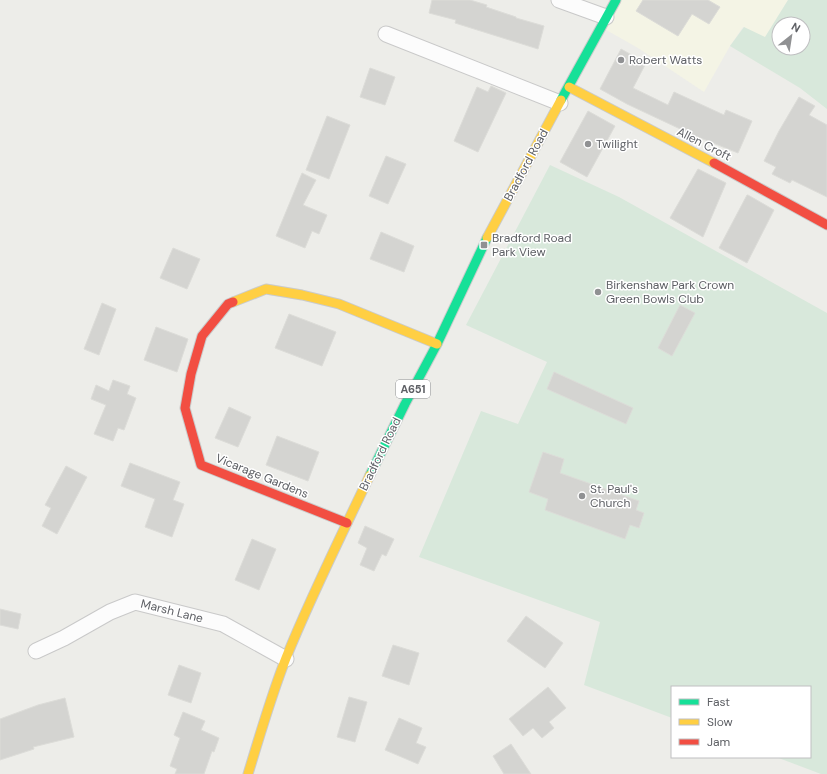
<svg xmlns="http://www.w3.org/2000/svg" width="827" height="774" viewBox="0 0 827 774" font-family="'DM Sans',sans-serif">
  <style>
    .commercial { fill: #f4f4e5 }
    .green { fill: #d8e8db; fill-rule: evenodd }
    .building { fill: #d4d4d1; stroke: #dcdcd8 }
    .lines { fill: none; stroke-linecap: round; stroke-linejoin: round }
    .street-casing { stroke: #c9c9c9; stroke-width: 17 }
    .fast-casing { stroke: #cacbcb; stroke-width: 11 }
    .slow-casing { stroke: #cacbcb; stroke-width: 11 }
    .jam-casing { stroke: #cacbcb; stroke-width: 11 }
    .street { stroke: #fcfcfc; stroke-width: 15 }
    .fast { stroke: #16e098; stroke-width: 9 }
    .slow { stroke: #ffcf43; stroke-width: 9 }
    .jam { stroke: #f24e42; stroke-width: 9 }
    .poi-dot { fill: #909193; stroke: #fff; stroke-width: 1.5 }
    .labels { text-anchor: middle; dominant-baseline: central; stroke-width: 3; stroke-linejoin: round; paint-order: stroke }
    .shield { fill: #fff; stroke: #8e9093; stroke-width: 1 }
    .shield-label { font-size: 11px; font-weight: bold; fill: #5e6065 }
    .poi-label { font-size: 12px; fill: #5e6065; stroke: #fff; text-anchor: start }
    .street-label { font-size: 12px; fill: #5e6065; stroke: #fff }
  </style>
  <rect width="100%" height="100%" fill="#edede9"/>
  <!-- commercial -->
  <path class="commercial" d="M616 0H788L765 38 743 27 730 46 704 92 638 48 601 27Z"/>
  <!-- green -->
  <path class="green" d="M788 0H827V109L800 88 730 46 744 27 765 37ZM779 24H803V48H779Z
    M550 165 619 197 827 313V774H821L776 757H810V687H672V718L584 685 600 622 419 557 481 411 518 424 547 362 466 325Z"/>
  <!-- building -->
  <path class="building" d="M432 0H470L487 5 486 7 516 17V18L544 26 538 49 455 23 456 20 429 13Z
    M643 0H708L720 7 709 24 692 14 678 36 636 11Z
    M621 49 646 63 633 88 668 105 674 92 724 115 726 110 752 121 738 153 693 135 627 104 600 89Z
    M370 68 395 77 385 105 360 97Z
    M491 86 506 93 478 152 454 141 477 87 488 92Z
    M799 97 815 106 809 115 827 125V197L792 180 790 183 772 174 776 167 764 161 779 131Z
    M588 111 615 126 587 177 560 162Z
    M327 116 350 125 329 179 306 170Z
    M386 156 406 164 388 204 369 196Z
    M698 169 726 183 703 237 670 218Z
    M302 173 316 180 303 205 327 215 319 234 312 231 305 248 276 236Z
    M747 195H748L774 210 747 263 719 248Z
    M381 232 414 246 404 272 370 259Z
    M173 248 200 259 187 289 160 278Z
    M102 303 116 309 99 355 84 349Z
    M680 305 695 313 672 356 658 348Z
    M289 314 336 332 322 366 275 348Z
    M156 327 188 339 177 372 144 360Z
    M554 372 633 408 626 424 547 389Z
    M113 380 130 386 127 394 136 398 124 430 118 428 113 441 94 434 106 405 91 399 96 385 109 391Z
    M229 407 251 417 238 447 215 438Z
    M277 436 319 452 308 481 266 465Z
    M543 452 564 459 560 473 639 501 636 510 644 513 639 528 630 525 625 539 545 510 548 499 529 492Z
    M130 463 180 482 173 500 184 504 172 537 145 527 155 499 121 486Z
    M66 466 87 477 57 534 42 526 51 508 45 505Z
    M365 526 394 539 386 556 382 554 374 571 360 565 367 548 358 543Z
    M252 539 276 549 259 590 235 580Z
    M0 609 21 614 18 629 0 625Z
    M526 616 563 643 545 668 507 641Z
    M393 645 419 653 409 685 382 676Z
    M179 665 201 673 191 703 168 695Z
    M548 687 566 708 549 722 554 728 542 738 533 728 523 736 509 719Z
    M349 697 367 702 355 742 337 737Z
    M65 698 74 737 33 747 34 749 0 760V719L38 705Z
    M183 712 205 721 201 730 219 738 214 752 212 751 204 774H175L177 769 170 766 180 738 174 735Z
    M399 718 422 728 416 743 426 747 418 764 385 750Z
    M511 744 531 774H504L493 756Z"/>
  <g class="lines">
    <defs>
      <path id="street" d="M559 0 606 17
        M386 34 560 103
        M36 651 64 638 110 612 135 602 223 624 286 659"/>
      <path id="fast" d="M561 100 616 0
        M370 475 405 404 437 344 487 238"/>
      <path id="slow" d="M569 87 714 163
        M487 238 561 100
        M233 302 266 289 302 295 339 304 437 344
        M248 774C260 735 271 696 286 658 311 596 341 536 370 475"/>
      <path id="jam" d="M714 163 827 225
        M233 302 228 304 202 336 191 374 185 408 201 465 347 523"/>
    </defs>
    <!-- street casing -->
    <use href="#street" class="street-casing"/>
    <!-- fast casing -->
    <use href="#fast" class="fast-casing"/>
    <!-- slow casing -->
    <use href="#slow" class="slow-casing"/>
    <!-- jam casing -->
    <use href="#jam" class="jam-casing"/>
    <!-- street -->
    <use href="#street" class="street"/>
    <!-- fast -->
    <use href="#fast" class="fast"/>
    <!-- slow -->
    <use href="#slow" class="slow"/>
    <!-- jam -->
    <use href="#jam" class="jam"/>
  </g>
  <!-- markers -->
  <g class="poi-dot">
    <circle cx="621" cy="60" r="4"/>
    <circle cx="588" cy="144" r="4"/>
    <rect x="480" y="241" width="8" height="8" rx="2"/>
    <circle cx="598" cy="292" r="4"/>
    <circle cx="582" cy="496" r="4"/>
  </g>
  <g class="labels">
    <!-- shield labels -->
    <rect class="shield" x="396" y="380" width="34" height="18" rx="3"/>
    <g class="shield-label">
      <text x="413" y="389">A651</text>
    </g>
    <!-- poi labels -->
    <g class="poi-label">
      <text x="629" y="60">Robert Watts</text>
      <text x="596" y="144">Twilight</text>
      <text x="492" y="238">Bradford Road<tspan x="492" dy="14">Park View</tspan></text>
      <text x="606" y="285">Birkenshaw Park Crown<tspan x="606" dy="14">Green Bowls Club</tspan></text>
      <text x="590" y="489">St. Paul's<tspan x="590" dy="14">Church</tspan></text>
    </g>
    <!-- street labels -->
    <g class="street-label">
      <text transform="translate(704 144) rotate(27)">Allen Croft</text>
      <text transform="translate(526 165) rotate(-62)">Bradford Road</text>
      <text transform="translate(380 454) rotate(-64)">Bradford Road</text>
      <text transform="translate(262 476) rotate(22)">Vicarage Gardens</text>
      <text transform="translate(172 611) rotate(14)">Marsh Lane</text>
    </g>
  </g>
  <!-- legend -->
  <rect x="671" y="686" width="140" height="72" fill="#ffffff" stroke="#bfbfc1"/>
  <rect x="679" y="699" width="20" height="6" fill="#16e098" stroke="#bfbfc1"/>
  <text x="707" y="706" font-size="12" fill="#5e6065">Fast</text>
  <rect x="679" y="719" width="20" height="6" fill="#ffcf43" stroke="#bfbfc1"/>
  <text x="707" y="726" font-size="12" fill="#5e6065">Slow</text>
  <rect x="679" y="739" width="20" height="6" fill="#f24e42" stroke="#bfbfc1"/>
  <text x="707" y="746" font-size="12" fill="#5e6065">Jam</text>
  <!-- north arrow -->
  <g transform="translate(791 36) rotate(30)"><circle r="19" fill="#ffffff" stroke="#bfbfc1"/>
  <path d="M0-3L7 15L0 10L-7 15Z" fill="#909193"/>
  <text y="-6" font-size="11" font-weight="bold" text-anchor="middle" fill="#5e6065">N</text>
  </g>
</svg>
